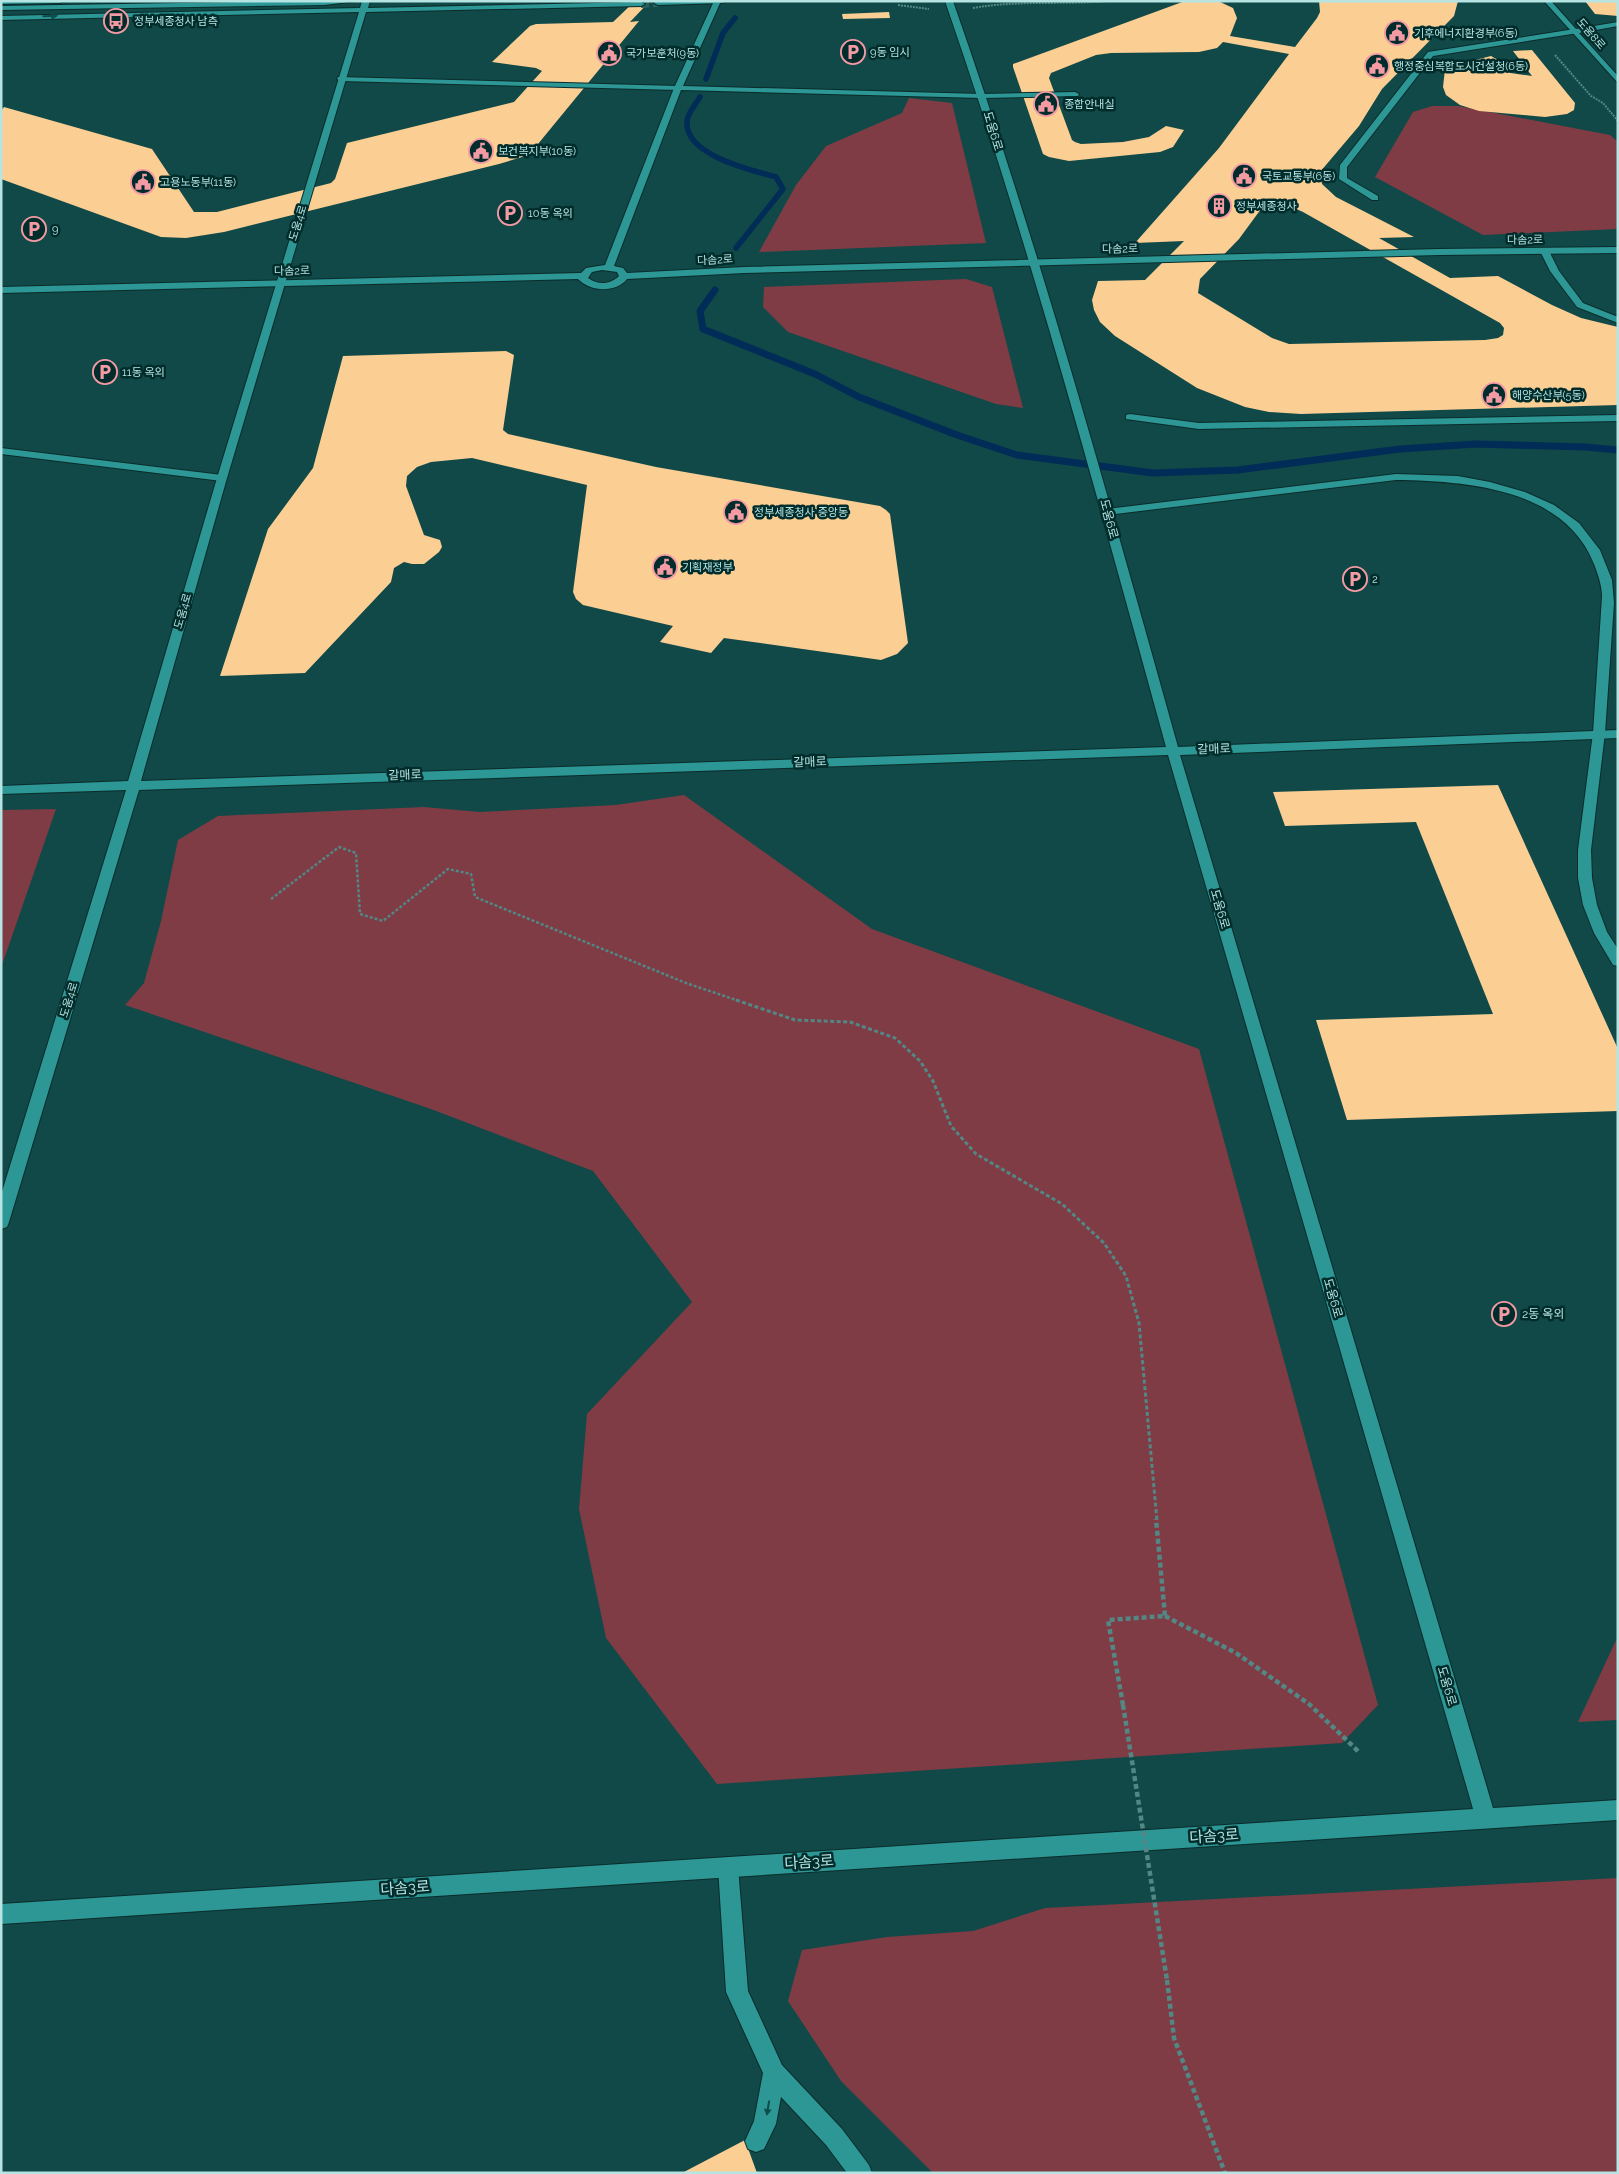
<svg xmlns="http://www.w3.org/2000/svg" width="1619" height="2174" viewBox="0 0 1619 2174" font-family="Raleway,'Noto Sans KR',sans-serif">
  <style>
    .green { fill: #7f3c45 }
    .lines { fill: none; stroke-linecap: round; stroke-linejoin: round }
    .stream-far1 { stroke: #002c57; stroke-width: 5.5 }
    .stream { stroke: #002c57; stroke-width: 7 }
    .building { fill: #fbce94; fill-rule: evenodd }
    .secondary-tunnel { stroke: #29605e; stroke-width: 8; stroke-dasharray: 8 4; stroke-linecap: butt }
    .lane-casing { stroke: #0b2c2b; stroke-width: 2 }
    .street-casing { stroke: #0b2c2b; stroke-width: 2 }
    .secondary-casing { stroke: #0b2c2b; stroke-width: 2 }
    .path-far3 { stroke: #538785; stroke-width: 2; stroke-dasharray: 2 1; stroke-linecap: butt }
    .path-far2 { stroke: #538785; stroke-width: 2.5; stroke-dasharray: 3 2; stroke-linecap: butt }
    .path-far1 { stroke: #538785; stroke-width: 3; stroke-dasharray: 4 2.5; stroke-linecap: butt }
    .path { stroke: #538785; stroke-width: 4.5; stroke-dasharray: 5 3; stroke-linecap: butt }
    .lane { fill: #2c9795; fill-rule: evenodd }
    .street { fill: #2c9795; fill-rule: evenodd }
    .secondary { fill: #2c9795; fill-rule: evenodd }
    .path-bridge { stroke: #538785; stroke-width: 4.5; stroke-dasharray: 5 3; stroke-linecap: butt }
    .oneway { fill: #0d4d4c }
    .labels { text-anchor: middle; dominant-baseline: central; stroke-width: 5; stroke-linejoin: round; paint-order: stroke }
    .far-poi-label { font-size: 11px; fill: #b6e4e2; stroke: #002d2c; text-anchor: start }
    .far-street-label { font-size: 11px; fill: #b6e4e2; stroke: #002d2c }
    .street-label { font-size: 12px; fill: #b6e4e2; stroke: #002d2c }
    .poi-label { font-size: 12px; fill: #b6e4e2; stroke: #002d2c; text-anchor: start }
    .near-street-label { font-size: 15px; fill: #b6e4e2; stroke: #002d2c }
  </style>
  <rect width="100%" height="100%" fill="#104947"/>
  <!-- green -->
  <path class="green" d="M909 98 952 103 986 243 759 252 796 185 826 146 902 113Z
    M1432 106H1458L1610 135 1618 142V229L1483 235 1375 177 1413 112Z
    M966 279 992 287 1023 408 996 404 788 332 763 307 764 287Z
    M684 795 872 929 1199 1049 1378 1705 1342 1743 717 1784 606 1638 579 1509 587 1414 692 1302 593 1171 431 1109 125 1005 144 983 161 921 178 840 218 816 424 807 480 812 616 805Z
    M56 809 1 968V810Z
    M1618 1636V1720L1578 1722Z
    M1618 1878V2173H933L841 2081 788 2001 802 1950 887 1937 973 1931 1045 1908Z"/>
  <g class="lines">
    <!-- stream-far1 -->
    <path class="stream-far1" d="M706 79 723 33 735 18
      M700 97C696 104 688 112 687 121 684 155 751 170 776 177L783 189 736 248"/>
    <!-- stream -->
    <path class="stream" d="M715 290 700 311 703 329 815 374 859 397 957 435 1017 455 1153 473 1238 470 1400 449 1476 444 1585 447 1618 450"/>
  </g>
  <!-- building -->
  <path class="building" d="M635 1H650L630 22 639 21 538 144 522 157 499 164 224 232 186 238 161 237 1 179V111L4 107 152 149 194 212H217L331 183 335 179 347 143 514 102 542 71 536 68 492 62 530 26 536 24 613 22Z
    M1185 1H1218L1233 8 1237 18 1230 36 1295 47 1317 18 1320 12 1319 1H1458L1454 16 1382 89 1359 126 1320 172 1322 184 1336 197 1414 237 1379 238 1450 278 1498 276 1552 305 1581 318 1618 327V405L1301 414 1269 412 1245 407 1197 388 1115 336 1100 322 1094 310 1092 300 1098 281 1145 280 1184 241 1135 243 1219 148 1289 54 1223 42 1217 48 1199 52 1111 53 1096 55 1051 73 1049 78 1072 140 1075 142 1081 144 1123 142 1149 137 1166 126 1184 130 1173 147 1160 152 1069 161 1049 157 1043 154 1013 67V64ZM1277 205 1294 208 1303 212 1500 323 1504 328 1503 335 1498 338 1485 340 1289 344 1272 338 1198 293 1200 279 1239 239 1261 209Z
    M1585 1H1618V16L1595 14Z
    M889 12 890 18 843 19 842 14Z
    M1532 50 1575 103 1574 110 1567 114 1545 117 1479 111 1460 105 1446 95 1443 87 1445 69 1448 67 1491 56 1512 68 1497 71 1532 76 1513 51Z
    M506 351 514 355 503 430 508 434 656 467 880 506 886 510 890 514 908 643 897 654 881 660 724 638 711 653 660 642 673 626 583 605 576 599 573 592 587 485 472 458 431 462 417 467 407 476 406 486 424 535 440 540 442 547 439 552 424 564H412L404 562 394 568 391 582 305 673 220 676 268 529 313 468 343 356Z
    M1498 785 1618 1049V1111L1347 1120 1316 1020 1493 1014 1416 822 1285 826 1273 792Z
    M745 2140 757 2173H682Z"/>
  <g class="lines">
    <!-- secondary-tunnel -->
    <path class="secondary-tunnel" d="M641 4 658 3"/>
    <defs>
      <path id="lane" d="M298 1H357L325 5 1 10V6Z
        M1575 29H1578V33L1433 56 1347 167V178L1378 196V200H1372L1339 179 1340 165 1428 52Z
        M338 77 678 86 682 88 678 90 341 81 337 79Z
        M1075 92 1079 94 1078 96 982 98 978 96 982 94Z
        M1545 248 1548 249 1559 271 1583 303 1618 317V323L1577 307 1550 271 1540 251Z
        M1130 414 1199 423 1618 415V421L1199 429 1126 419V415Z
        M728 1857 735 1860 738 1867 748 1991 782 2065 842 2129 869 2165 872 2173H847L826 2145 781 2097 776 2124 764 2149 756 2152 748 2149 745 2141 754 2121 763 2073 726 1992 718 1867 721 1860Z"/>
      <path id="street" d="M714 1H721L683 86 982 94 986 96 982 98 681 90 614 266 623 268 627 273 744 267 1439 249 1618 247V253L1439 255 744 273 627 279C616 293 590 292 578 279L1 293V287L581 273 586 268 605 265 674 88ZM602 270 617 272 619 276C610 285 598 285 588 278L592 272Z
        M1 448 222 475 227 478 222 481 1 454Z
        M1396 474 1458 476 1490 482 1525 492 1554 505 1579 523 1600 550 1612 580 1614 603 1605 733 1591 850 1592 878 1597 905 1607 932 1618 949V966L1613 965 1594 933 1583 905 1578 878V850L1593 733 1602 597C1602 585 1598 575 1594 564 1564 488 1466 481 1396 480L1107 515 1102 512 1107 509Z"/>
      <path id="secondary" d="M1 1H63L60 3 1 4Z
        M362 1H370L368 8 641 2 645 4 641 6 366 12 227 478 141 781 1166 747C1097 497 1030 246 945 1H953C1039 246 1108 497 1178 747L1618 730V738L1180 755 1493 1808 1618 1800V1820L1 1924V1904L1473 1809 1168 755 139 790 9 1222 7 1227 1 1229V1195L126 790 1 794V786L128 781 217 478 359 12 1 20V16L360 8Z
        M656 1H726L723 3 658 5 654 3Z
        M1544 1H1551L1576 29 1618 22V26L1579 33 1618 76V83Z"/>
    </defs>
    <!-- lane casing -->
    <use href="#lane" class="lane-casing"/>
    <!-- street casing -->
    <use href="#street" class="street-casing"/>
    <!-- secondary casing -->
    <use href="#secondary" class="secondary-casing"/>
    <!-- path-far3 -->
    <path class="path-far3" d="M898 5 929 9
      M973 8C1017 0 1063 5 1108 1
      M1555 55 1591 96 1603 103 1618 121"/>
    <!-- path-far2 -->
    <path class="path-far2" d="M271 899 339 847 356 853 360 914 383 921 448 869 471 874 475 897 686 983 739 1001"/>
    <!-- path-far1 -->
    <path class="path-far1" d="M736 1000 795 1020 850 1022 895 1038 920 1061 933 1081 951 1126 976 1154 1062 1204 1104 1243 1126 1276 1139 1323 1157 1521"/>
    <!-- path -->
    <path class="path" d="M1165 1616 1236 1653 1309 1704 1359 1752
      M1123 1705 1108 1620 1165 1616 1156 1519
      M1167 1980 1174 2038 1225 2173"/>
    <!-- lane -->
    <use href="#lane" class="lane"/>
    <!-- street -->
    <use href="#street" class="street"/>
    <!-- secondary -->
    <use href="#secondary" class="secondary"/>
    <!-- path-bridge -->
    <path class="path-bridge" d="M1123 1705 1167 1980"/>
  </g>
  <!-- one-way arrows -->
  <defs><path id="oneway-solid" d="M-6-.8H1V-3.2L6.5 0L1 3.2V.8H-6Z" transform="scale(1.25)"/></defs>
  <g class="oneway">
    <use href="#oneway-solid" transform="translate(50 16) rotate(-1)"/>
    <use href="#oneway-solid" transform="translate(768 2108) rotate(99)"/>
  </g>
  <!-- icons -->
  <defs>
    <symbol id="bus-ring" viewBox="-11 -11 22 22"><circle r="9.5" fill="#002d2c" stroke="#f49aa3" stroke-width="1.5"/><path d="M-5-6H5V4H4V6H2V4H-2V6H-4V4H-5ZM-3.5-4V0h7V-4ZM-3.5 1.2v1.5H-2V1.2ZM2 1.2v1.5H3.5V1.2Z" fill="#f49aa3"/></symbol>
    <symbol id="civic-ring" viewBox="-11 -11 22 22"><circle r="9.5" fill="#002d2c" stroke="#f49aa3" stroke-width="1.5"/><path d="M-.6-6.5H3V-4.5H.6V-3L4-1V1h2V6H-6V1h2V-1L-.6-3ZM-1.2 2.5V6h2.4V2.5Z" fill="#f49aa3"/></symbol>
    <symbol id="parking-ring" viewBox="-11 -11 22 22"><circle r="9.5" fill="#002d2c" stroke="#f49aa3" stroke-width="1.5"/><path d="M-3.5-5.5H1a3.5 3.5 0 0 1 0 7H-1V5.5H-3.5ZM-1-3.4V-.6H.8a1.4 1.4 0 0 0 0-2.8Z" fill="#f49aa3"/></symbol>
    <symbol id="building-ring" viewBox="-11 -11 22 22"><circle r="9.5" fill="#002d2c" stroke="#f49aa3" stroke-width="1.5"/><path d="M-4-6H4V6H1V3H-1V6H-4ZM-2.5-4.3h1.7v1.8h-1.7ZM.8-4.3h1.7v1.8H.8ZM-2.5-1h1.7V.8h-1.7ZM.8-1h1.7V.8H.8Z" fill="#f49aa3"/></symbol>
  </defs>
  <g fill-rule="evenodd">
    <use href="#bus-ring" x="102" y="7" width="28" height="28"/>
    <use href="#civic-ring" x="1383" y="19" width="28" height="28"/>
    <use href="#parking-ring" x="839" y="38" width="28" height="28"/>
    <use href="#civic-ring" x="595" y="39" width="28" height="28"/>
    <use href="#civic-ring" x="1363" y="52" width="28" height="28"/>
    <use href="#civic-ring" x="1032" y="90" width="28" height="28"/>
    <use href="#civic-ring" x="467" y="137" width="28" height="28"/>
    <use href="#civic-ring" x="1230" y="162" width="28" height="28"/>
    <use href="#civic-ring" x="129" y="168" width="28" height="28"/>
    <use href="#building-ring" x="1205" y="192" width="28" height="28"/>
    <use href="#parking-ring" x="496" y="199" width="28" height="28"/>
    <use href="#parking-ring" x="20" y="215" width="28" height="28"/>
    <use href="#parking-ring" x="91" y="358" width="28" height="28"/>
    <use href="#civic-ring" x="1480" y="381" width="28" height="28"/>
    <use href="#civic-ring" x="722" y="498" width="28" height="28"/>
    <use href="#civic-ring" x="651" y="553" width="28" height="28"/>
    <use href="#parking-ring" x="1341" y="565" width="28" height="28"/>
    <use href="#parking-ring" x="1490" y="1300" width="28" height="28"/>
  </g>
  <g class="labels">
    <!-- far-poi labels -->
    <g class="far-poi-label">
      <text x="134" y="21">정부세종청사 남측</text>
      <text x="1414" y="33">기후에너지환경부(6동)</text>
      <text x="870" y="52">9동 임시</text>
      <text x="626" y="53">국가보훈처(9동)</text>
      <text x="1394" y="66">행정중심복합도시건설청(6동)</text>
      <text x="1064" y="104">종합안내실</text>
      <text x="498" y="151">보건복지부(10동)</text>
      <text x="1262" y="176">국토교통부(6동)</text>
      <text x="160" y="182">고용노동부(11동)</text>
      <text x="1236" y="206">정부세종청사</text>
      <text x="528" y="213">10동 옥외</text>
      <text x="52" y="229">9</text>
      <text x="122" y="372">11동 옥외</text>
      <text x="1512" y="395">해양수산부(5동)</text>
      <text x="754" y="512">정부세종청사 중앙동</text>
      <text x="682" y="567">기획재정부</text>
      <text x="1372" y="579">2</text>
    </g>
    <!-- far-street labels -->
    <g class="far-street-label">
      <text transform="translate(1591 34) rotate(49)">도움8로</text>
      <text transform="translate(298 223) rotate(-73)">도움4로</text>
      <text transform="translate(1525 240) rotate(-1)">다솜2로</text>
      <text transform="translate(1120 249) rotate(-1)">다솜2로</text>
      <text transform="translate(715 260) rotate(-3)">다솜2로</text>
      <text transform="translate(292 271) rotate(-1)">다솜2로</text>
      <text transform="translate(183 611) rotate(-74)">도움4로</text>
      <text transform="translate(69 1000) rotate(-73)">도움4로</text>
    </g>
    <!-- street labels -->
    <g class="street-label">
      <text transform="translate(993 131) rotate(73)">도움6로</text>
      <text transform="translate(1109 519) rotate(75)">도움6로</text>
      <text transform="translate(1214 749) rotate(-2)">갈매로</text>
      <text transform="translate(810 762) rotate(-2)">갈매로</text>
      <text transform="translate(405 775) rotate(-2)">갈매로</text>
      <text transform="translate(1220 909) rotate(74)">도움6로</text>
      <text transform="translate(1333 1298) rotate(74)">도움6로</text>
      <text transform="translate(1447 1686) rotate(74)">도움6로</text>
    </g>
    <!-- poi labels -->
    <g class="poi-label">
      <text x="1522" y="1314">2동 옥외</text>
    </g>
    <!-- near-street labels -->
    <g class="near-street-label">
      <text transform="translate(1214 1836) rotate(-4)">다솜3로</text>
      <text transform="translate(809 1862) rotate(-4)">다솜3로</text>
      <text transform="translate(405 1888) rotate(-4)">다솜3로</text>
    </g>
  </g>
  <!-- border -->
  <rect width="1619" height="2174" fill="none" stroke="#b6e4e2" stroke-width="5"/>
</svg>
